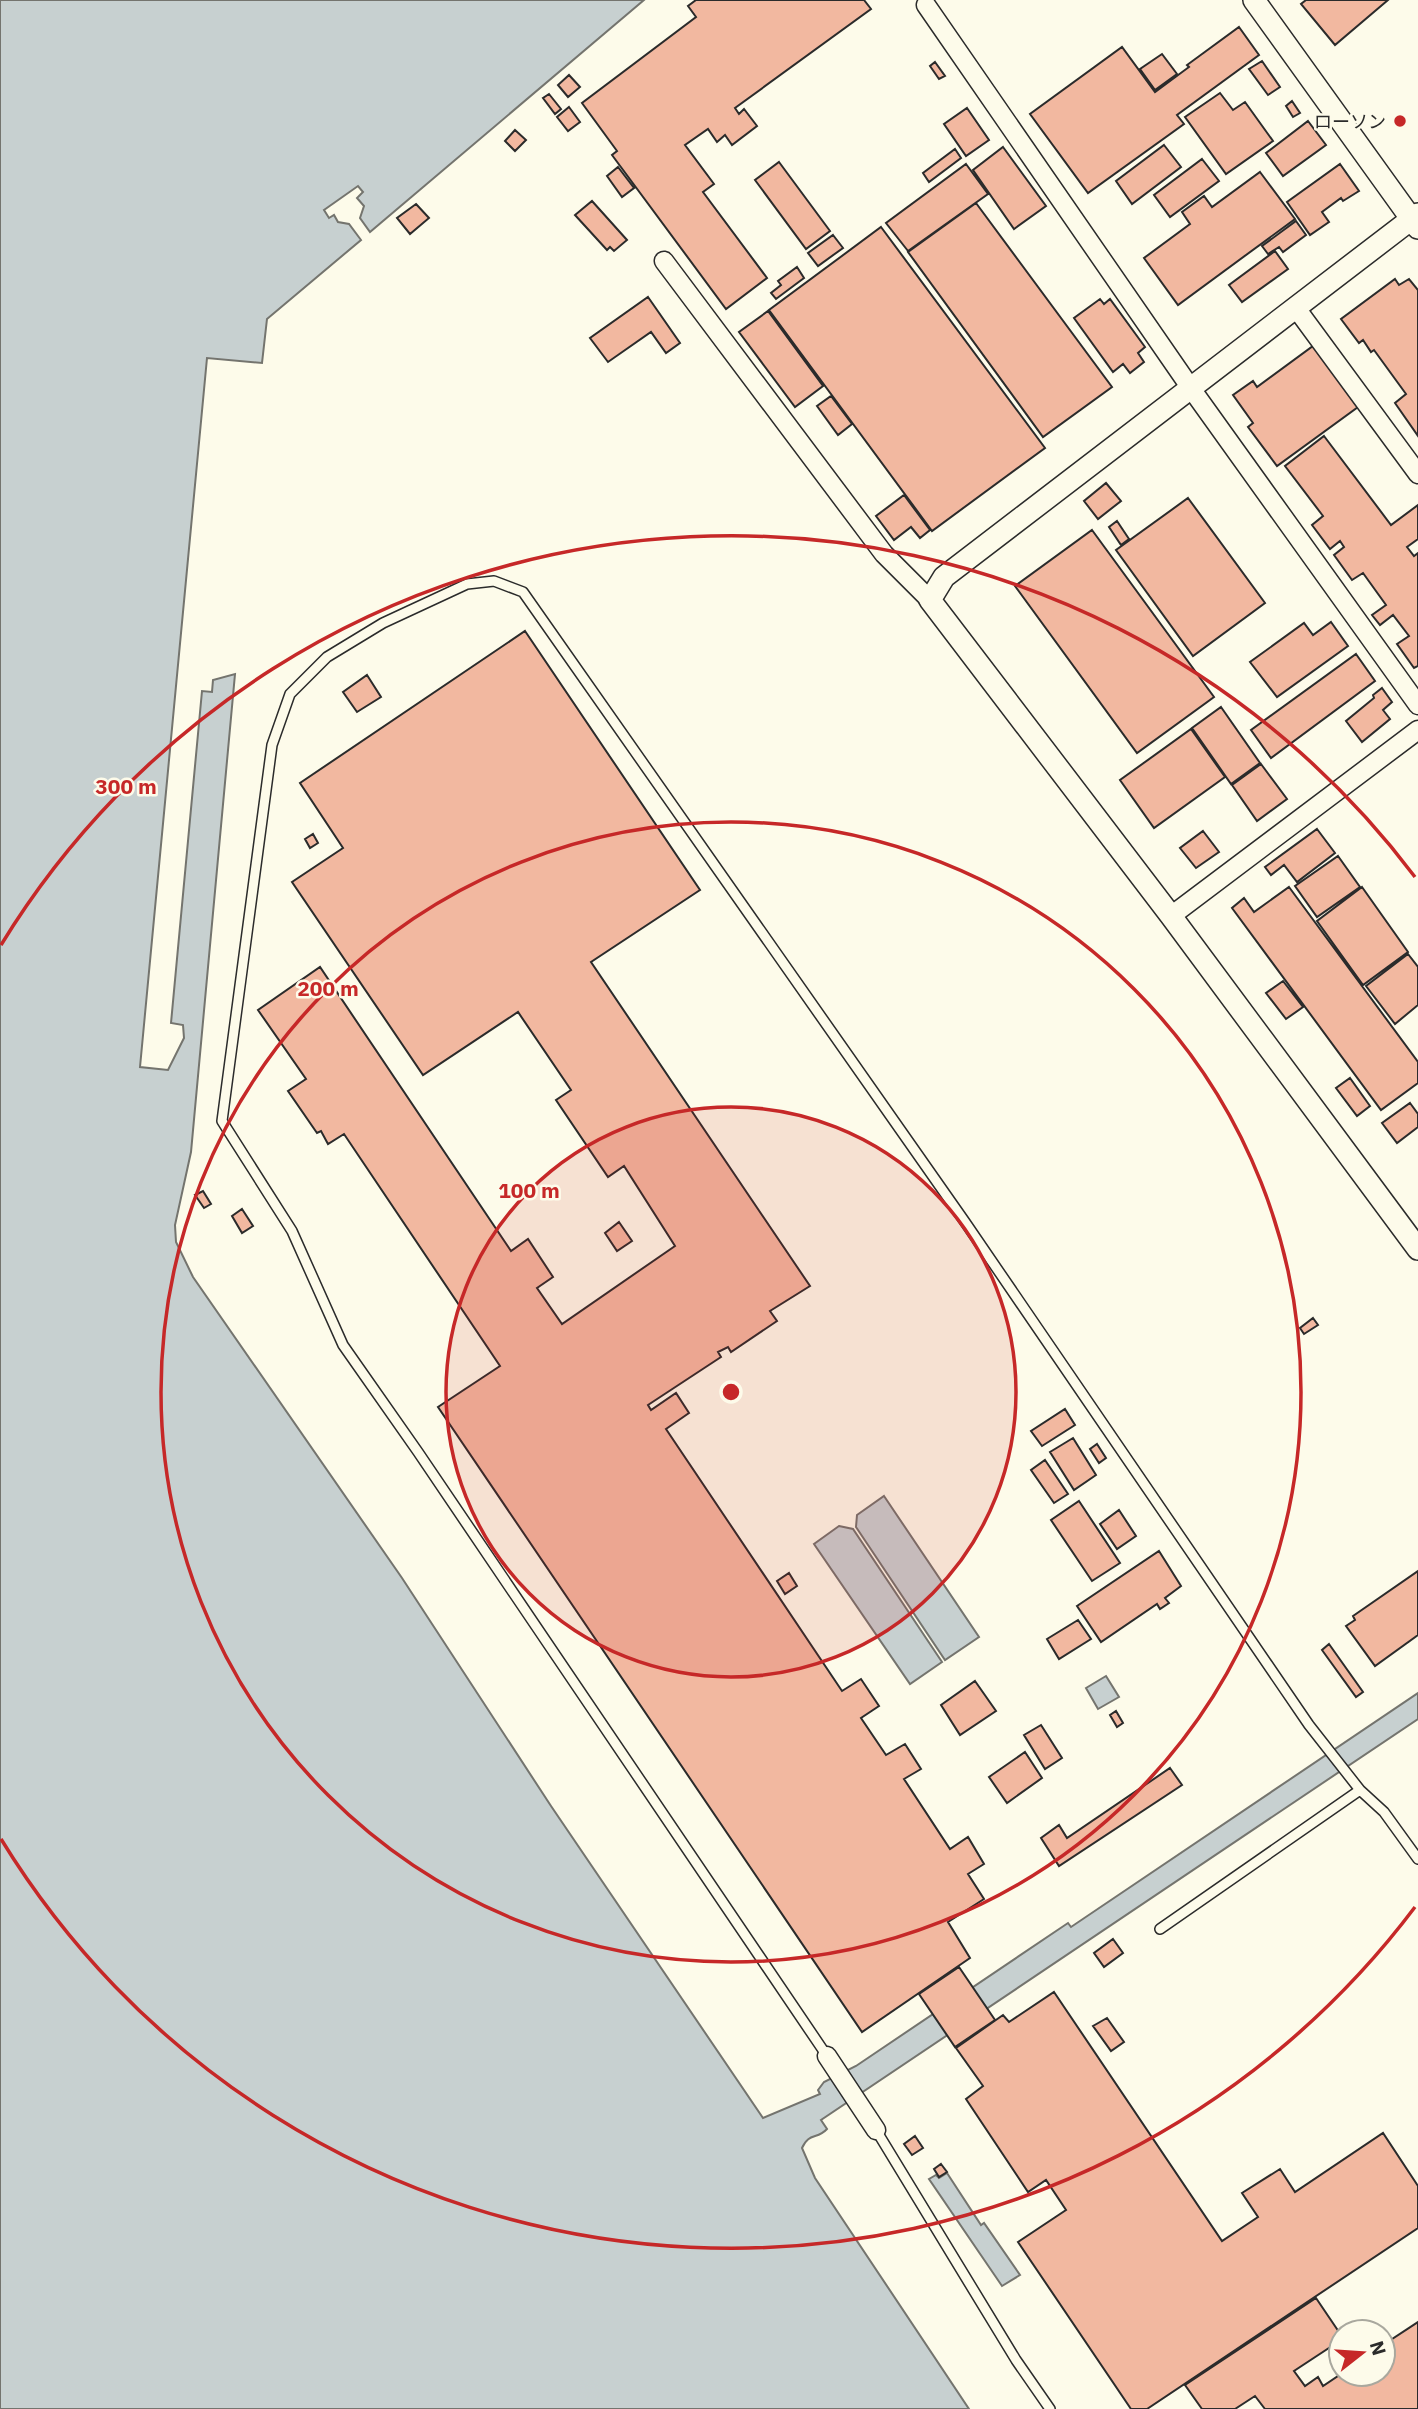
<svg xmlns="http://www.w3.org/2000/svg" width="1418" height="2409" viewBox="0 0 1418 2409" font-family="'IBM Plex Sans','Noto Sans JP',sans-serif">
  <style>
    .water { fill: #c7d0d0; stroke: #74746e; stroke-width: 2 }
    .building { fill: #f2b8a0; stroke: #2b2b2b; stroke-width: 2 }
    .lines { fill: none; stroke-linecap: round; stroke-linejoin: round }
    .service-casing { stroke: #2b2b2b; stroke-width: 12 }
    .minor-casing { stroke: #2b2b2b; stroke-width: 21 }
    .tertiary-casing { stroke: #2b2b2b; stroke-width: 24 }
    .service { stroke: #fdfbea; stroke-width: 9 }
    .minor { stroke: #fdfbea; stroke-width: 18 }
    .tertiary { stroke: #fdfbea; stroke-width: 21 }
    .ring { fill: none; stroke: #c62828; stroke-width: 3.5 }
    .poi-dot { fill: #c62828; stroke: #fdfbea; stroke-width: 2.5 }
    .labels { text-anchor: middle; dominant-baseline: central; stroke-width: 5; stroke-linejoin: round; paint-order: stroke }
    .poi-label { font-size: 18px; fill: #2b2b2b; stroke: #fdfbea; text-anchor: end }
    .centre { fill: #c62828; stroke: #fdfbea; stroke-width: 3.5 }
    .ring-label { font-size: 21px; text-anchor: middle; font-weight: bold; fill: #c62828; stroke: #fdfbea; stroke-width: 5; stroke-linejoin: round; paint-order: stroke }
  </style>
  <rect width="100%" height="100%" fill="#fdfbea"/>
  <!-- water -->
  <path class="water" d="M0 0H644L370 232 360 218 364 206 357 198 363 192 358 186 324 210 329 218 334 215 338 222 349 224 361 240 267 319 262 363 207 358 140 1067 168 1070 184 1038 183 1025 171 1023 202 691 212 692 213 680 235 674 191 1152 175 1225 176 1242 193 1277 402 1578 551 1806 763 2118 820 2094 818 2090 824 2082 856 2066 1068 1923 1071 1927 1418 1693V1719L821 2120 827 2129C817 2140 809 2132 802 2148L815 2178 969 2409H0Z
    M884 1496 979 1637 945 1660 856 1527 857 1515Z
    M839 1526 853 1529 942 1662 910 1684 814 1544Z
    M1106 1676 1119 1697 1098 1709 1086 1688Z
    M947 2173 981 2225 984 2223 1020 2275 1002 2286 929 2179 936 2175 939 2178Z"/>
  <!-- building -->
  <path class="building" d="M696 0H864L871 9 735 108 739 114 744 109 757 126 732 145 725 135 717 142 708 129 685 145 714 184 703 192 767 278 726 309 612 155 617 151 582 103 696 17 688 6Z
    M1306 0H1388L1335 45 1301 4Z
    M1239 27 1259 55 1177 115 1184 124 1088 193 1030 114 1122 47 1155 92 1189 67 1187 65Z
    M1162 54 1177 74 1155 90 1140 69Z
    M1262 61 1280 87 1268 95 1249 69Z
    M935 62 945 76 939 79 930 66Z
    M569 75 580 87 568 97 558 85Z
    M1220 93 1233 110 1245 102 1273 141 1226 174 1185 117Z
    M549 94 561 109 555 114 543 98Z
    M1292 101 1300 113 1293 117 1286 106Z
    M569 107 580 122 568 131 557 117Z
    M967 108 989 140 966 156 944 124Z
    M1308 121 1326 145 1283 176 1266 153Z
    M515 130 526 140 515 151 505 141Z
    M1164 145 1181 167 1132 204 1116 181Z
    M1003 147 1046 206 1014 229 973 170Z
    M955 149 961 158 929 182 923 173Z
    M1202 159 1219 181 1170 217 1154 195Z
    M779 162 830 231 806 249 755 180Z
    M966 164 988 194 908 251 886 223Z
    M1340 164 1359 191 1343 201 1341 198 1322 212 1329 222 1310 235 1287 202Z
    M618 167 634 188 622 197 607 176Z
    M1260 172 1295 219 1178 305 1144 258 1190 224 1182 212 1204 196 1212 207Z
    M592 201 627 240 614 251 610 247 607 250 575 215Z
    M976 203 1112 387 1043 437 908 252Z
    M416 204 429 218 410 234 397 218Z
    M1296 221 1306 235 1283 252 1279 247 1268 254 1262 246Z
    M881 227 1045 448 932 531 769 310Z
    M833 235 843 248 818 266 808 253Z
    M1275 251 1288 269 1242 302 1229 285Z
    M797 267 804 278 776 299 771 293 781 285 778 281Z
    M1395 279 1399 285 1409 279 1418 290V436L1395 403 1406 394 1374 350 1371 352 1363 340 1359 343 1341 319Z
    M648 297 680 343 666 353 651 332 608 362 590 338Z
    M1100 299 1104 304 1110 299 1145 347 1138 353 1144 362 1130 373 1123 364 1113 372 1074 318Z
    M768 311 823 386 795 407 739 332Z
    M1313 346 1358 407 1277 466 1248 427 1253 423 1233 395 1253 381 1257 387Z
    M831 396 852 424 838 435 817 406Z
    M1324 436 1391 525 1418 505V539L1407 547 1414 556 1418 553V666L1414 668 1397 644 1409 636 1393 615 1380 625 1372 615 1386 605 1363 573 1352 580 1334 555 1344 547 1340 541 1330 549 1312 525 1323 516 1285 466Z
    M1106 483 1121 501 1098 519 1084 501Z
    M904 495 930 530 920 538 911 527 894 540 876 516Z
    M1188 498 1265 603 1193 656 1116 550Z
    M1117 521 1129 539 1121 545 1109 527Z
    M1092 530 1214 697 1137 753 1015 586Z
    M1331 622 1348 646 1277 697 1250 662 1304 623 1313 635Z
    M525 631 700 890 591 962 810 1286 770 1311 777 1321 731 1352 728 1347 718 1352 721 1357 648 1405 651 1410 676 1393 689 1413 666 1429 842 1691 861 1679 879 1706 861 1718 886 1755 905 1744 921 1769 904 1779 950 1849 968 1837 984 1864 968 1874 984 1899 948 1922 970 1958 862 2032 438 1407 500 1366 344 1134 328 1144 321 1131 317 1133 288 1091 306 1079 258 1010 320 967 511 1251 528 1239 553 1277 537 1288 562 1324 675 1246 624 1166 608 1177 556 1100 571 1090 518 1012 423 1075 292 882 343 848 300 783Z
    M1356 654 1375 681 1271 758 1251 730Z
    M367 675 381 697 357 712 343 692Z
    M1382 688 1392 702 1383 710 1390 719 1362 742 1346 721 1374 698 1373 695Z
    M1221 707 1260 763 1231 784 1192 728Z
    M1191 729 1225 777 1154 828 1120 780Z
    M1261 764 1287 799 1257 821 1232 785Z
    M1317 829 1335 853 1297 882 1284 865 1271 875 1265 867Z
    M1203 831 1219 852 1196 868 1180 848Z
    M313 834 318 843 310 848 305 839Z
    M1338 856 1360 887 1317 917 1295 886Z
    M1289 887 1418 1062V1083L1381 1110 1232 908 1244 898 1254 912Z
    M1362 887 1408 952 1363 985 1317 921Z
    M1408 954 1418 967V1005L1395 1024 1366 986Z
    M1283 981 1303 1007 1286 1019 1266 993Z
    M1350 1078 1370 1106 1357 1116 1336 1088Z
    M1410 1103 1418 1114V1127L1397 1143 1382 1123Z
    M203 1191 211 1204 204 1208 195 1195Z
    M242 1209 253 1226 242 1233 232 1216Z
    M619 1222 632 1241 617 1251 605 1233Z
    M1313 1318 1318 1325 1304 1334 1300 1328Z
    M1065 1409 1075 1425 1042 1446 1031 1431Z
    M1073 1438 1096 1475 1074 1490 1050 1452Z
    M1097 1444 1106 1458 1099 1463 1090 1449Z
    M1045 1460 1068 1494 1054 1503 1031 1470Z
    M1079 1501 1120 1563 1092 1581 1051 1520Z
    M1119 1510 1136 1536 1117 1549 1100 1524Z
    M1159 1551 1181 1586 1165 1598 1169 1603 1160 1609 1157 1604 1101 1642 1077 1606Z
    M1418 1571V1635L1375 1666 1346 1626 1355 1620 1353 1616Z
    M789 1573 797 1586 785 1594 777 1581Z
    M1078 1620 1091 1639 1059 1659 1047 1639Z
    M1329 1644 1363 1692 1356 1697 1322 1650Z
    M975 1681 996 1711 960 1735 941 1705Z
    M1116 1711 1123 1723 1117 1727 1110 1715Z
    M1041 1725 1062 1758 1045 1769 1024 1735Z
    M1025 1752 1042 1778 1007 1803 989 1777Z
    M1170 1768 1182 1785 1059 1866 1041 1838 1059 1825 1067 1838Z
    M1113 1939 1123 1953 1104 1967 1094 1953Z
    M959 1967 995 2020 955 2047 919 1994Z
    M1054 1992 1222 2241 1258 2217 1242 2193 1280 2169 1295 2192 1383 2133 1418 2186V2228L1147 2409H1131L1018 2242 1066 2210 1046 2180 1028 2192 966 2099 983 2086 956 2048 1003 2015 1009 2022Z
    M1107 2018 1124 2042 1111 2051 1093 2026Z
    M915 2136 923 2148 912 2155 904 2144Z
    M941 2164 947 2172 939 2177 934 2169Z
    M1316 2298 1341 2335V2340L1294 2371 1305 2386 1318 2377 1323 2386 1341 2374H1383V2345L1418 2322V2409H1265L1255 2396 1235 2409H1202L1185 2385Z"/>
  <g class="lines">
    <defs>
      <path id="service" d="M1160 1929 1360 1790
        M827 2056 418 1452 343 1345 292 1231 222 1121 272 745 290 694 327 657 383 623 467 584 494 581 523 592 965 1222 1309 1725 1360 1790 1384 1812 1418 1859
        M876 2130 1016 2360 1050 2409"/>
      <path id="minor" d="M926 5 1190 387 1418 705
        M664 261 884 554 930 600
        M1296 308 1418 474
        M1171 916 1418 730
        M827 2056 876 2130"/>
      <path id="tertiary" d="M1254 0 1418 228
        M1418 214 944 577 930 600 1171 916 1418 1249"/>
    </defs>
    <!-- service casing -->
    <use href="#service" class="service-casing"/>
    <!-- minor casing -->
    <use href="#minor" class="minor-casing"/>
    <!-- tertiary casing -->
    <use href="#tertiary" class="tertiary-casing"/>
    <!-- service -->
    <use href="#service" class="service"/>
    <!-- minor -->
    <use href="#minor" class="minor"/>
    <!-- tertiary -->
    <use href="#tertiary" class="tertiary"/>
  </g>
  <!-- distance rings -->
  <circle cx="731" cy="1392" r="285" fill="#c62828" fill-opacity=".12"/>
  <g class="ring">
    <circle cx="731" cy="1392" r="285"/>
    <circle cx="731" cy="1392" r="570"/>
    <path d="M1415 1907A856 856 0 0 1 1 1839M1 945A856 856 0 0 1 1415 877"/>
  </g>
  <!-- markers -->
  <circle class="poi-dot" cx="1400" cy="121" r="7"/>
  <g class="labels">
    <!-- poi labels -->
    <g class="poi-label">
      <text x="1386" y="121">ローソン</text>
    </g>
  </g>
  <circle cx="731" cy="1392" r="10" class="centre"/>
  <g class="ring-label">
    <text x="126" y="794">300 m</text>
    <text x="328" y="996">200 m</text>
    <text x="529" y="1198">100 m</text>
  </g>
  <!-- north arrow -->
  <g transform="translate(1362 2353) rotate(73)"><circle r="33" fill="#fdfbea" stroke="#a9a89e" stroke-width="2"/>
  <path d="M0-5L12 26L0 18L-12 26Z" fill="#c62828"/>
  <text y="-10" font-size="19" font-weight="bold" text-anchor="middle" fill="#2b2b2b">N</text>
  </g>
</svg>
